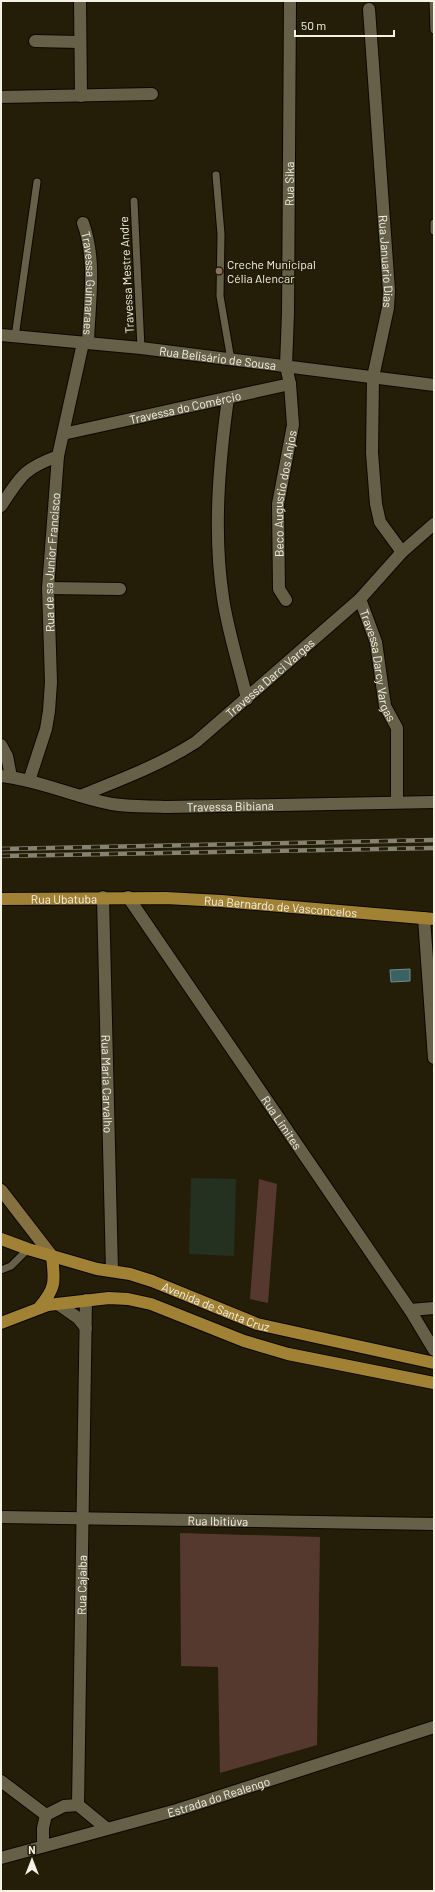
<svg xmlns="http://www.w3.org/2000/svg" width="435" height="1892" viewBox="0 0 435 1892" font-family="Barlow,sans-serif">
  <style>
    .green { fill: #243121 }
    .water { fill: #3a6263; stroke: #728d8a }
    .building { fill: #56392e }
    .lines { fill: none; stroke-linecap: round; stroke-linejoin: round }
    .service-casing { stroke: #0d0700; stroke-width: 9 }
    .minor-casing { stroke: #0d0700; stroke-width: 14 }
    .tertiary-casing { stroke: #0d0700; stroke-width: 14 }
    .secondary-casing { stroke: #0d0700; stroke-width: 14 }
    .primary-casing { stroke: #0d0700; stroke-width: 14 }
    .service { stroke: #676049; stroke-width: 7 }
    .minor { stroke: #676049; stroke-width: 12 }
    .tertiary { stroke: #676049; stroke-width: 12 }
    .secondary { stroke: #84713f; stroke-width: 12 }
    .primary { stroke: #a18235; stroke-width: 12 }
    .rail-casing { stroke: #868170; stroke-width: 4.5 }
    .rail { stroke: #241d08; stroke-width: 3; stroke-dasharray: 9; stroke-linecap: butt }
    .education-dot { fill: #8d6e63; stroke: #241d08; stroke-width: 1.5 }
    .labels { text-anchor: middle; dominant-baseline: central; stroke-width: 3; stroke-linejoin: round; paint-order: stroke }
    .street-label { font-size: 12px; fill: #f5f1e4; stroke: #241d08 }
    .poi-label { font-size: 12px; fill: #f5f1e4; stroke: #241d08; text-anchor: start }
  </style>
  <rect width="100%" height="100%" fill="#241d08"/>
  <!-- green -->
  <path class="green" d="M191 1178 236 1179 234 1256 189 1254Z"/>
  <!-- water -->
  <path class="water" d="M410 969V981L391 982 390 970Z"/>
  <!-- building -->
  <path class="building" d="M259 1179 277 1184 268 1303 250 1299Z
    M180 1533 320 1537 317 1745 220 1773 218 1667 181 1666Z"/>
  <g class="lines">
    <defs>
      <path id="service" d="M433 1 434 30
        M216 175 221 234 220 296 231 360
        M134 201 141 348
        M434 223V231
        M15 337 37 182
        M1 1270 11 1266 28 1249"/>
      <g id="minor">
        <path d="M80 1 81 96"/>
        <path id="s1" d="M369 9 389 291 388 308 373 377 372 453 376 504 380 522 402 552"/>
        <path d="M35 41 79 42"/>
        <path d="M1 97 152 94"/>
        <path id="s2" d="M83 223C97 261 89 304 88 343"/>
        <path d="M228 398C219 464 213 532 223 598 228 632 239 665 247 699"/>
        <path id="s3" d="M63 434 290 384 286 366 288 313 290 1"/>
        <path d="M1 506C21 476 23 469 58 456"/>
        <path d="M48 588 120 589"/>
        <path id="s4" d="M360 599 376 642 385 706 397 728V802"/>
        <path id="s5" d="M286 600 279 589 278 504 293 425 290 384"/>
        <path d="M1 745 7 756 11 777"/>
        <path id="s6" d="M1 776C39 780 75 797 112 804 130 807 149 806 168 807L434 802"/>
        <path id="s7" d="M29 781 46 729 49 711 51 682 48 588 58 456 83 343"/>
        <path id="s8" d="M80 796C120 780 160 765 196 742L360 599 402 552 434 524"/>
        <path id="s9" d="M103 897 112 1271"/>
        <path id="s10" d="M128 897 410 1310 434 1350"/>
        <path d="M424 918 434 1058"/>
        <path d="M58 1304 78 1318 86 1328"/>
        <path d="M410 1310 434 1308"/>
        <path id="s11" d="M1 1517 434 1524"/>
        <path d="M1 1781 46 1815"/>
        <path id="s12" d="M78 1805 86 1300"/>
        <path d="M46 1815 64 1806 78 1805 106 1828"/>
        <path d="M43 1846V1828L46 1815"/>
      </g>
      <g id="tertiary">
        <path id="s13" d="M1 335 141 348 434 385"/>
        <path id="s14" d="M1 1858 177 1810 434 1727"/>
      </g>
      <path id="secondary" d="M1 1190 52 1256"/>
      <g id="primary">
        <path id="s15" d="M1 899 166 898 221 901 434 919"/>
        <path id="s16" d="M1 1239 28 1249 97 1269 130 1274 152 1281 257 1324 434 1363"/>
        <path d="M39 1308C56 1288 55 1282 52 1256"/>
        <path d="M1 1323 48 1305 109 1298 128 1299 151 1304 244 1341 288 1354 434 1383"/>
      </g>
    </defs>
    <!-- service casing -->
    <use href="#service" class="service-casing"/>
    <!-- minor casing -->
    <use href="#minor" class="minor-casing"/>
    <!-- tertiary casing -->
    <use href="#tertiary" class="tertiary-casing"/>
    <!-- secondary casing -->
    <use href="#secondary" class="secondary-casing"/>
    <!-- primary casing -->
    <use href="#primary" class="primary-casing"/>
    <!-- service -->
    <use href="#service" class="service"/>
    <!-- minor -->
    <use href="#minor" class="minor"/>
    <!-- tertiary -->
    <use href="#tertiary" class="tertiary"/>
    <!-- secondary -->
    <use href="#secondary" class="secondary"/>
    <!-- primary -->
    <use href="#primary" class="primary"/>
    <defs>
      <path id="rail" d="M1 849 434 840
        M1 856 434 848"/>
    </defs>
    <!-- rail casing -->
    <use href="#rail" class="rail-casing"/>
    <!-- rail -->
    <use href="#rail" class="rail"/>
  </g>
  <!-- markers -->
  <circle class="education-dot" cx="219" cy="271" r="4"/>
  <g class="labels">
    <!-- street labels -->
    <g class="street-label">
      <text stroke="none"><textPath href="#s3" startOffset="433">Rua Sika</textPath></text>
      <text stroke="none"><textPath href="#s1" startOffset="253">Rua Januario Dias</textPath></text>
      <text transform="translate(126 275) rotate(-93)">Travessa Mestre Andre</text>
      <text stroke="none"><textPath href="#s2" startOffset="61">Travessa Guimaraes</textPath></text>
      <text stroke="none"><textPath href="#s13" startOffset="218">Rua Belisário de Sousa</textPath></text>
      <text stroke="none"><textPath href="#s3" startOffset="125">Travessa do Comércio</textPath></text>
      <text stroke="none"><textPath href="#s5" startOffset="109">Beco Augustio dos Anjos</textPath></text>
      <text stroke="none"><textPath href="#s7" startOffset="222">Rua de sa Junior Francisco</textPath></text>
      <text stroke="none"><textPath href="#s4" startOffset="69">Travessa Darcy Vargas</textPath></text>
      <text stroke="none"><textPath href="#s8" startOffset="226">Travessa Darci Vargas</textPath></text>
      <text stroke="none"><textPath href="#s6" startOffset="233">Travessa Bibiana</textPath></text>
      <text stroke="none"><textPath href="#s15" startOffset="63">Rua Ubatuba</textPath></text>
      <text stroke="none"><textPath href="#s15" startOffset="280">Rua Bernardo de Vasconcelos</textPath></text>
      <text stroke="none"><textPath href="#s9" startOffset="187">Rua Maria Carvalho</textPath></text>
      <text stroke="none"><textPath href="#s10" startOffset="273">Rua Limites</textPath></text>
      <text stroke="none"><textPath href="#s16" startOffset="226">Avenida de Santa Cruz</textPath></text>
      <text stroke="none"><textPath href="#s11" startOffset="217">Rua Ibitiúva</textPath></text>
      <text stroke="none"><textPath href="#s12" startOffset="220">Rua Cajaíba</textPath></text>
      <text stroke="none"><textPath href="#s14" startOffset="226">Estrada do Realengo</textPath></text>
    </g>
    <!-- poi labels -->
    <g class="poi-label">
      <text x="227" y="264">Creche Municipal<tspan x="227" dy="14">Célia Alencar</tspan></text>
    </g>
  </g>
  <!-- border -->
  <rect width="435" height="1892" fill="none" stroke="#f5f1e4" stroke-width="4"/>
  <!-- north arrow -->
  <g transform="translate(32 1860)" stroke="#241d08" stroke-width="3" paint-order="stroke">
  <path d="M0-3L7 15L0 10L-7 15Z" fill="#f5f1e4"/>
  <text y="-6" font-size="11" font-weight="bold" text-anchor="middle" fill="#f5f1e4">N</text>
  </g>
  <!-- scale -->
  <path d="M295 30v6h99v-6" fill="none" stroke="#f5f1e4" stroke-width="2"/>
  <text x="301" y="30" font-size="12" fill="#f5f1e4" stroke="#241d08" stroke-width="3" paint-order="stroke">50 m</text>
</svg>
